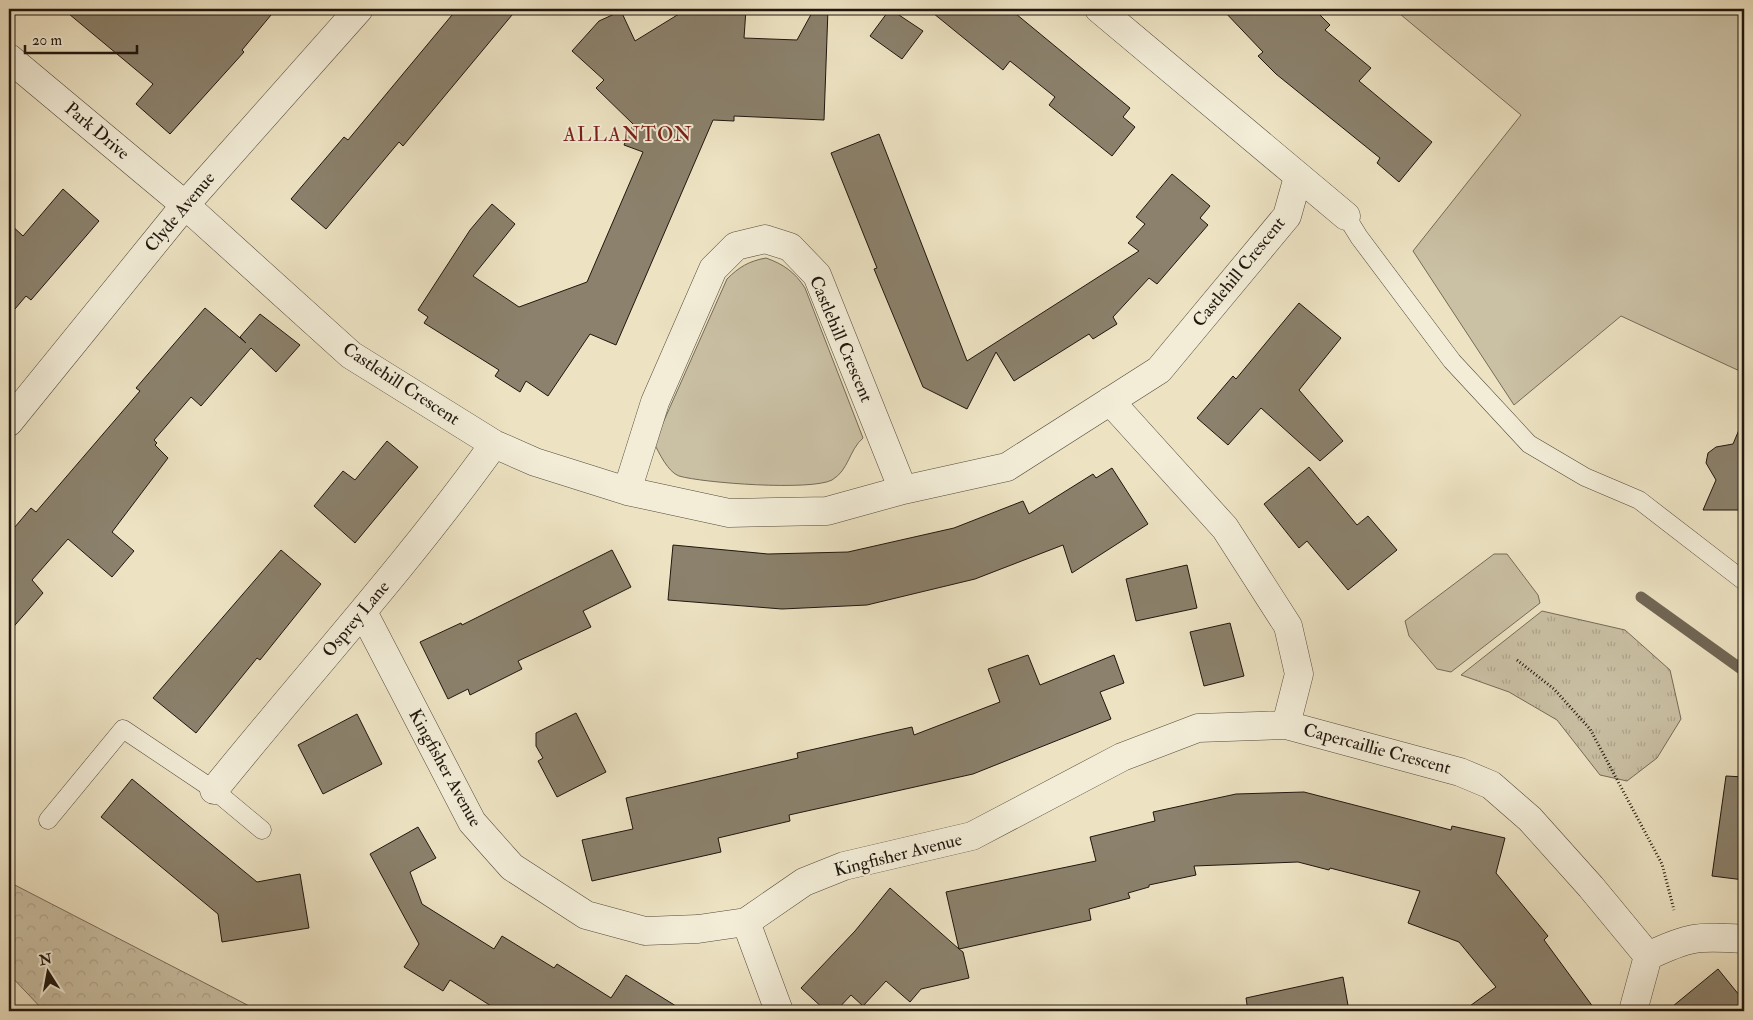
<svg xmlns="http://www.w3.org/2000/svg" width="1753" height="1020" viewBox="0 0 1753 1020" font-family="'IM FELL Double Pica',serif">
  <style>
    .green { fill: #cac0a4; stroke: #756b59 }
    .forest { fill: url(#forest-crowns); stroke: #756b59 }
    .park { fill: url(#park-tufts); stroke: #756b59 }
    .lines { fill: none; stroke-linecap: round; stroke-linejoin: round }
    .stream { stroke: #716755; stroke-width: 11 }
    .building { fill: #8b816c; stroke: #20160e }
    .lane-casing { stroke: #53493b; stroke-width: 19 }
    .street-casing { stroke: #53493b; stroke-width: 29 }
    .path { stroke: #20160e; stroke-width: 3; stroke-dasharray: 1 2.5; stroke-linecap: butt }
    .lane { stroke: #f3edd8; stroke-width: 18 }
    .street { stroke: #f3edd8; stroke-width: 28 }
    .labels { text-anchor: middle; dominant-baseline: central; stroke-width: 4; stroke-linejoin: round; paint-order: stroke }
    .street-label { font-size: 18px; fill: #20160e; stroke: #f3edd8 }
    .quarter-label { font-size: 20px; letter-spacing: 1px; fill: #7a1f14; stroke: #f3edd8 }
  </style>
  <defs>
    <pattern id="forest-crowns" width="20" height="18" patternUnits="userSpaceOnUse" patternTransform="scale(1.25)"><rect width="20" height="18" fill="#cac0a4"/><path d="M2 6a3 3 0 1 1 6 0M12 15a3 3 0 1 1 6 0" fill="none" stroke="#ada48c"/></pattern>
    <pattern id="park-tufts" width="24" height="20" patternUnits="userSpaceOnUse" patternTransform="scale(1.25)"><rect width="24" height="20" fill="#cac0a4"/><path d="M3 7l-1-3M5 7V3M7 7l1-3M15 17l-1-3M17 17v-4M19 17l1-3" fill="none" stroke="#ada48c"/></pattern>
  </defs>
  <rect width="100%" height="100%" fill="#ede3c3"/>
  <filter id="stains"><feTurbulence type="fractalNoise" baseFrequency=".004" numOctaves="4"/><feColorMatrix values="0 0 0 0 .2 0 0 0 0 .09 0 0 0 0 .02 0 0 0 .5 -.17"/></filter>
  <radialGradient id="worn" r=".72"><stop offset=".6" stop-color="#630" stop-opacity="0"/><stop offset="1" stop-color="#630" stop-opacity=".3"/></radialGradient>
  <!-- green -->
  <path class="green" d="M1394 9H1744V373L1621 316 1514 405 1413 251 1521 115Z
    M766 258C783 264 795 272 805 288L863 438C849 450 849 470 832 480 811 491 703 483 679 476 668 472 659 453 654 443L727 279C739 267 749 261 766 258Z
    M1494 554H1507L1538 595 1540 603 1451 672 1437 669 1409 636 1405 621Z"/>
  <!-- forest -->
  <path class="forest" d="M9 882 259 1011H44L9 974Z"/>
  <!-- park -->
  <path class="park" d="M1542 611 1625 630 1670 670 1681 719 1657 758 1627 781 1600 775 1557 720 1509 692 1461 675Z"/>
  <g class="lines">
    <!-- stream -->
    <path class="stream" d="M1641 597 1744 671"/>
  </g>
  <!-- building -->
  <path class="building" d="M63 9H276L242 50 244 52 170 134 136 104 153 84Z
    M457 9H517L403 146 399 142 326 229 291 199 344 137 348 140Z
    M687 9H746L744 38 797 40 814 9H828L824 120 734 116V121L713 120 616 345 590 334 548 396 526 381 520 392 495 376 499 370 424 323 428 317 418 310 470 230 492 204 515 224 473 276 519 307 587 282 643 152 624 145 633 124 596 88 604 80 572 51 599 21 621 11 635 41Z
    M890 9 923 31 902 59 870 36Z
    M928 9H1010L1130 108 1123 117 1135 127 1112 156 1049 105 1055 97 1010 61 1003 70Z
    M1222 9H1314L1330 25 1325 30 1371 68 1359 81 1432 142 1399 182 1377 163 1380 158 1276 74 1258 56 1263 52Z
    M879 134 967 361 1139 251 1128 243 1145 224 1136 217 1172 174 1210 206 1200 218 1208 225 1157 284 1149 278 1113 317 1117 324 1093 339 1089 334 1014 381 996 352 967 409 923 387 874 269 877 268 831 153Z
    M63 189 99 221 31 300 26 296 9 316V223L23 236Z
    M1299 303 1341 338 1299 390 1343 441 1320 461 1261 408 1228 445 1197 418 1233 376 1236 379Z
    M205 308 246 343 240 337 260 314 300 345 276 372 251 348 201 406 191 397 154 440 157 443 155 445 168 458 112 532 134 551 112 577 68 539 32 580 43 593 9 632V534L31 508 36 512 140 391 136 388Z
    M1744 418V517L1739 510H1703L1716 480 1706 463 1708 453 1716 447 1733 444Z
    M387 441 418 467 355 543 314 506 343 471 355 480Z
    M1309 467 1357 525 1368 516 1397 550 1348 590 1307 541 1299 548 1264 504Z
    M1112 468 1148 524 1072 573 1063 545 975 579 867 605 782 609 668 600 673 545 768 554 848 552 954 528 1023 501 1029 514 1093 474 1096 478Z
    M281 550 321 584 260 660 257 658 196 733 153 698Z
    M612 550 631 587 583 611 591 627 518 661 522 669 470 695 468 689 448 699 420 642 461 623 462 625Z
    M1187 565 1197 608 1136 621 1126 579Z
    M1230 623 1244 676 1204 686 1190 632Z
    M1028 655 1040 685 1114 655 1124 683 1100 692 1111 719 973 774 789 815 790 821 718 838 721 852 592 881 582 840 633 829 626 798 798 758 797 753 912 727 914 735 1000 702 988 669Z
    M576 713 606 772 557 797 538 761 543 758 536 746V733Z
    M357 714 382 764 323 794 298 745Z
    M1726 776 1744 777V880L1712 876Z
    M132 779 257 882 300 874 309 928 222 942 218 914 101 817Z
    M1304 792 1451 830 1452 826 1505 838 1496 873 1548 936 1544 940 1596 1011H1463L1496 987 1459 942 1408 923 1420 891 1330 868 1329 870 1298 862 1194 866 1196 875 1149 885V887L1128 893 1130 898 1089 909 1091 920 959 949 963 952 969 978 921 989 910 1002 886 981 863 1006 851 995 836 1011H826L801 988 855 931 890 888 959 949 946 892 1096 861 1090 837 1155 821 1153 812 1236 794Z
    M418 827 436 858 410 872 422 904 494 949 502 936 554 968 557 964 611 998 626 975 684 1011H499L450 980 443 991 404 967 419 944 370 854Z
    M1718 969 1744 1001V1011H1667Z
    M1343 977 1349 1011H1248L1246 998Z"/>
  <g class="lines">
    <defs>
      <path id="lane" d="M1346 216 1359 237 1452 361 1529 444 1585 477 1639 500 1744 581
        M48 820 123 729 214 790 262 830"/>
      <path id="street" d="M1099 9 1346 216
        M9 58 185 205 351 355 494 444 535 462 627 491 729 513 827 511 903 490 1007 467 1159 370 1287 216 1298 177
        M1110 401 1225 528 1288 626 1299 674 1286 725
        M9 422 185 205 359 9
        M627 491 655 402 713 269 736 246 765 239 790 247 817 275 903 490
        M363 612 472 822 512 867 586 915 645 931 698 929 746 922 804 882 844 866 972 836 1122 757 1198 728 1286 725 1460 772 1491 785 1530 819 1591 887 1648 956
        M214 790C307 675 407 565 494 444
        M746 922 779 1011
        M1648 956C1690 936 1698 936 1744 939
        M1633 1011 1648 956"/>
    </defs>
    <!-- lane casing -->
    <use href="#lane" class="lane-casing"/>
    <!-- street casing -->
    <use href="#street" class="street-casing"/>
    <!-- path -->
    <path class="path" d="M1517 660 1554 689 1590 729 1662 864 1674 910"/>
    <!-- lane -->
    <use href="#lane" class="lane"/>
    <!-- street -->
    <use href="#street" class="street"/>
  </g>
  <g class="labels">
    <!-- street labels -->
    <g class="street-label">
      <text transform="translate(97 131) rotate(40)">Park Drive</text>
      <text transform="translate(180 212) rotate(-50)">Clyde Avenue</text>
      <text transform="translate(1239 272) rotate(-51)">Castlehill Crescent</text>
      <text transform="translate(841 339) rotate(67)">Castlehill Crescent</text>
      <text transform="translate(401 384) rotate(33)">Castlehill Crescent</text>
      <text transform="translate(356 619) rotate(-50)">Osprey Lane</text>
      <text transform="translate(1377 749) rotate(15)">Capercaillie Crescent</text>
      <text transform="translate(445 768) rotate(61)">Kingfisher Avenue</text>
      <text transform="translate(898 855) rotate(-14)">Kingfisher Avenue</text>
    </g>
    <!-- quarter labels -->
    <g class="quarter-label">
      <text x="628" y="134">ALLANTON</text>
    </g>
  </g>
  <!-- margin -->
  <rect width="1753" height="1020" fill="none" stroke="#ede3c3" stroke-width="30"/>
  <rect x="10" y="10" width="1733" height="1000" fill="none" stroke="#20160e" stroke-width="2.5"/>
  <rect x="15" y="15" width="1723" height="990" fill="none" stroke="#20160e"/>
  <!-- north arrow -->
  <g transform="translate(48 972) rotate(349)" stroke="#f3edd8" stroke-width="4" paint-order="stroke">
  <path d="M0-4L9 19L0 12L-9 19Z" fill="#20160e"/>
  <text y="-8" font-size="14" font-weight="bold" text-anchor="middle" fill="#20160e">N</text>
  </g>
  <!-- scale -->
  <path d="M25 45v8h112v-8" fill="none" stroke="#20160e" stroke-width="2.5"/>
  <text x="32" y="45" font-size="15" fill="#20160e" stroke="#f3edd8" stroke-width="4" paint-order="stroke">20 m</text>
  <rect width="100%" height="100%" filter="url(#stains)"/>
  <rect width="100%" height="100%" fill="url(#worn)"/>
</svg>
